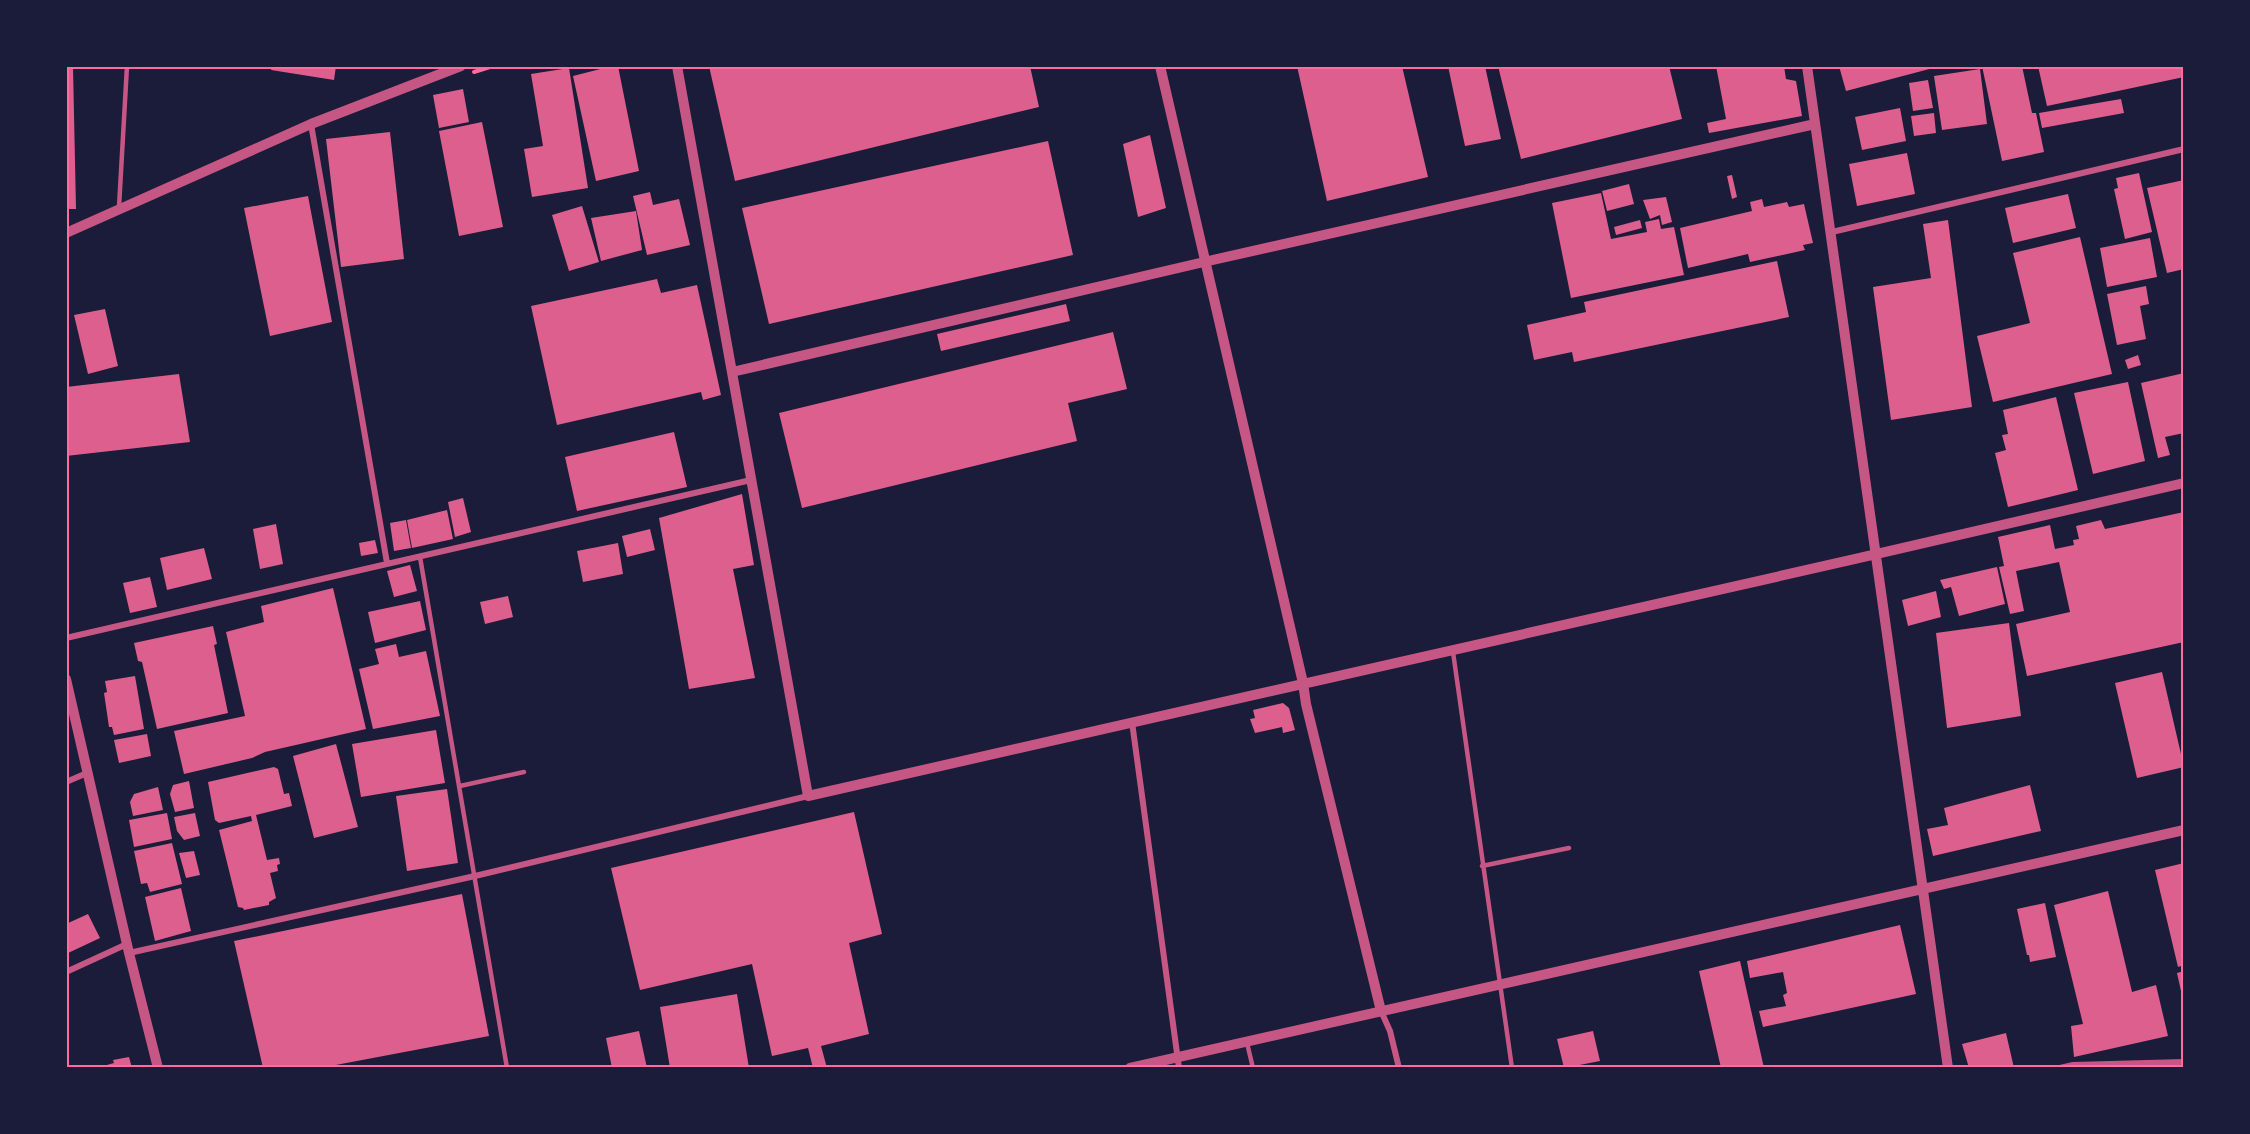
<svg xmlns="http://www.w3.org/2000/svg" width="2250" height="1134" viewBox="0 0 2250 1134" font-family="'Source Sans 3',sans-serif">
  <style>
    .building { fill: #dd5f8e }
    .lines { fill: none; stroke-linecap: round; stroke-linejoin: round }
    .path { stroke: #ff6b9d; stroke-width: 4 }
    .service { stroke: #c65784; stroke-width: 4.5 }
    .minor { stroke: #c65784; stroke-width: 6 }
    .tertiary { stroke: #c65784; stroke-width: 10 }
    .neatline { fill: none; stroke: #ff6b9d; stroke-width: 2 }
  </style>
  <rect width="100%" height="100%" fill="#1b1b3a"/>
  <!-- building -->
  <path class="building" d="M66 66H73L76 209H66Z
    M272 66H336L334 80 271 70Z
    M612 66H618L639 171 596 181 573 76Z
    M709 66H1030L1039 107 735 181Z
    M1297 66H1402L1428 177 1327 201Z
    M1448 66H1485L1501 139 1465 146Z
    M1498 66H1669L1682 119 1521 159Z
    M1716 66H1784L1786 79 1796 81 1802 116 1709 133 1707 123 1726 119Z
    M1839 66H1937V67L1846 91Z
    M1982 66H2022L2032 113H2036L2044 152 2002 161Z
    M2038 66H2184V77L2047 106Z
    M569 68 588 188 532 197 524 149 543 146 531 74Z
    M1980 69 1987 124 1942 130 1934 76Z
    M1928 80 1933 108 1913 111 1909 83Z
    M463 89 469 122 439 128 433 95Z
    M2121 99 2124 113 2042 128 2039 113Z
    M1900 108 1906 141 1862 150 1855 117Z
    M1934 113 1936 133 1914 136 1911 116Z
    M482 122 503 227 459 236 439 131Z
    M390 132 404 259 341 267 326 139Z
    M1150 135 1166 208 1138 217 1123 144Z
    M1048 141 1073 255 769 324 742 208Z
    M1907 153 1915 194 1857 206 1849 164Z
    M2139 173 2152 232 2125 239 2114 189 2118 188 2116 178Z
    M1732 175 1737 197 1732 199 1727 176Z
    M2184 180V269L2167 273 2147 188Z
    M1629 184 1634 204 1607 211 1602 191Z
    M650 192 653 205 679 199 690 245 647 255 633 196Z
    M1601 193 1611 239 1647 232 1645 222 1659 219 1661 229 1674 227 1684 275 1571 298 1552 203Z
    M2068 194 2076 228 2013 243 2005 208Z
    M308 196 332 322 270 336 244 208Z
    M1666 197 1672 222 1662 225 1660 215 1650 219 1643 200Z
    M1762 199 1764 207 1787 202 1789 207 1804 204 1813 243 1803 245 1805 250 1750 262 1748 254 1688 268 1680 228 1752 211 1750 202Z
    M582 206 599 262 569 271 552 215Z
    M636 211 642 250 601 261 591 218Z
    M1640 220 1642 228 1616 235 1614 227Z
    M1948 220 1972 407 1891 420 1873 287 1931 278 1923 224Z
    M2080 237 2112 374 1993 402 1977 336 2030 323 2013 253Z
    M2150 238 2157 277 2107 287 2100 248Z
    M1777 261 1789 317 1574 362 1572 352 1534 360 1527 325 1586 312 1584 302Z
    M657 279 661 293 697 285 721 395 703 400 701 392 557 425 531 306Z
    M2146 286 2149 304 2140 306 2146 339 2117 345 2107 294Z
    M1066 304 1070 321 941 351 937 334Z
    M105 309 118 366 88 374 74 315Z
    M1113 332 1127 389 1068 403 1077 441 802 508 779 413Z
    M2138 355 2141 365 2128 369 2125 360Z
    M2184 373V433L2165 437 2170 455 2158 458 2141 383Z
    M179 374 190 442 66 456V387Z
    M2128 382 2145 461 2093 474 2074 393Z
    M2056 397 2078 490 2008 507 1995 453 2006 450 2002 435 2008 434 2003 410Z
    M674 432 687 487 577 511 565 457Z
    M742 494 754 565 733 569 755 678 689 689 659 518Z
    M463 498 471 532 455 537 448 502Z
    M447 510 453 539 412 548 407 520Z
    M2184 512V642L2027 676 2016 624 2070 612 2059 562 2016 571 2024 611 2010 614 1999 567 2004 566 1998 537 2050 525 2055 549 2074 545 2073 540 2079 539 2076 526 2101 520 2105 529Z
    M406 520 411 548 394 551 390 523Z
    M276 524 283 564 260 569 253 529Z
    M650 529 655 550 627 557 622 536Z
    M375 540 378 553 361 556 359 543Z
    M618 543 623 574 583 582 577 551Z
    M204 548 212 579 167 590 160 558Z
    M410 565 417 591 394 597 387 571Z
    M1997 567 2005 604 1959 616 1951 587 1944 589 1940 580Z
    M150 577 157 607 130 613 123 583Z
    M333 588 366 729 265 752 252 758 184 774 174 731 245 716 226 632 264 622 261 606Z
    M1936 591 1941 617 1908 626 1902 600Z
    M508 596 513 617 485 624 480 602Z
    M420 601 426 630 375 643 368 612Z
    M2009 623 2021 716 1947 728 1936 633Z
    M213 626 217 644 214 645 228 713 157 729 142 662 138 661 134 643Z
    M396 644 399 657 426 651 440 716 373 729 359 669 379 664 375 649Z
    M2162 672 2184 767 2137 778 2115 683Z
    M135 676 144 729 114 735 112 727H109L104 693 107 692 105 681Z
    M1283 703 1289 708 1295 730 1283 733 1282 727 1255 733 1250 719 1255 718 1253 710Z
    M436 730 445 783 361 797 352 744Z
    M147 734 151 756 119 763 114 740Z
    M336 744 358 827 314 838 293 756Z
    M274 767 278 769 284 794 289 793 292 806 256 815 267 860 279 858 280 864 277 865 278 871 270 873 276 898 269 902V905L244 910 243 908 238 907 219 830 252 821 251 816 219 823 215 820 208 782Z
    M189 781 194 808 175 812 170 794 173 785Z
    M2030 785 2041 831 1933 856 1927 829 1948 825 1944 808Z
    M158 787 163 810 133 816 130 802 134 794Z
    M447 789 458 863 407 871 396 796Z
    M854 812 882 934 849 943 869 1034 821 1046 827 1068H813L808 1048 772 1056 752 964 640 990 611 868Z
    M167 813 172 839 134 847 129 820Z
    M195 813 200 836 184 840 177 831 174 817Z
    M172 843 182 884 150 892 147 883 141 884 134 851Z
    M194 851 200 875 186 878 179 853Z
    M2184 863V965L2178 967 2155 870Z
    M181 888 191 931 155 941 145 897Z
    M2108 891 2132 992 2156 985 2168 1036 2074 1057 2071 1026 2083 1024 2054 905Z
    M462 894 489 1036 320 1068H263L234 941Z
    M2045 903 2056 957 2030 962 2029 955H2027L2017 909Z
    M88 914 100 938 66 954V924Z
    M1900 925 1916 994 1763 1027 1759 1011 1786 1006 1783 995 1787 993 1783 972 1750 978 1747 961Z
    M1740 961 1764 1068H1721L1699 971Z
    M2184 971V1000H2183L2177 973Z
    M737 994 749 1068H670L660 1007Z
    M639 1031 647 1068H612L606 1038Z
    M1593 1031 1600 1061 1564 1068 1557 1039Z
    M2006 1033 2014 1068H1969L1962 1044Z
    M129 1057 132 1068H96L114 1063 113 1060Z"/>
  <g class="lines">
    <!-- path -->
    <path class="path" d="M474 72 493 66"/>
    <!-- service -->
    <path class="service" d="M119 207 127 66
      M420 557 507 1068
      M1453 652 1512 1068
      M460 786 524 772
      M1482 866 1569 848
      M1247 1043 1253 1068"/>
    <!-- minor -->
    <path class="minor" d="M311 124 387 563
      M1832 232 2184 149
      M66 638 751 480
      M1132 722 1179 1068
      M66 782 87 773
      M129 953 475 876 808 796
      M66 972 127 944
      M1381 1011 1390 1031 1399 1068
      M2060 1068 2073 1065 2184 1062"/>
    <!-- tertiary -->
    <path class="tertiary" d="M677 66 808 796C1267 692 1726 590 2184 483
      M1160 66 1303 683 1306 704 1381 1011
      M1807 66 1948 1068
      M66 233 311 124 461 66
      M732 372 1204 262 1815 124
      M66 679 129 953 158 1068
      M1130 1068 2184 830"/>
  </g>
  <!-- border -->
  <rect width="2250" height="1134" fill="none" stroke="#1b1b3a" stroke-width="135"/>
  <rect x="68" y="68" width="2114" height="998" class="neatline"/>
</svg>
